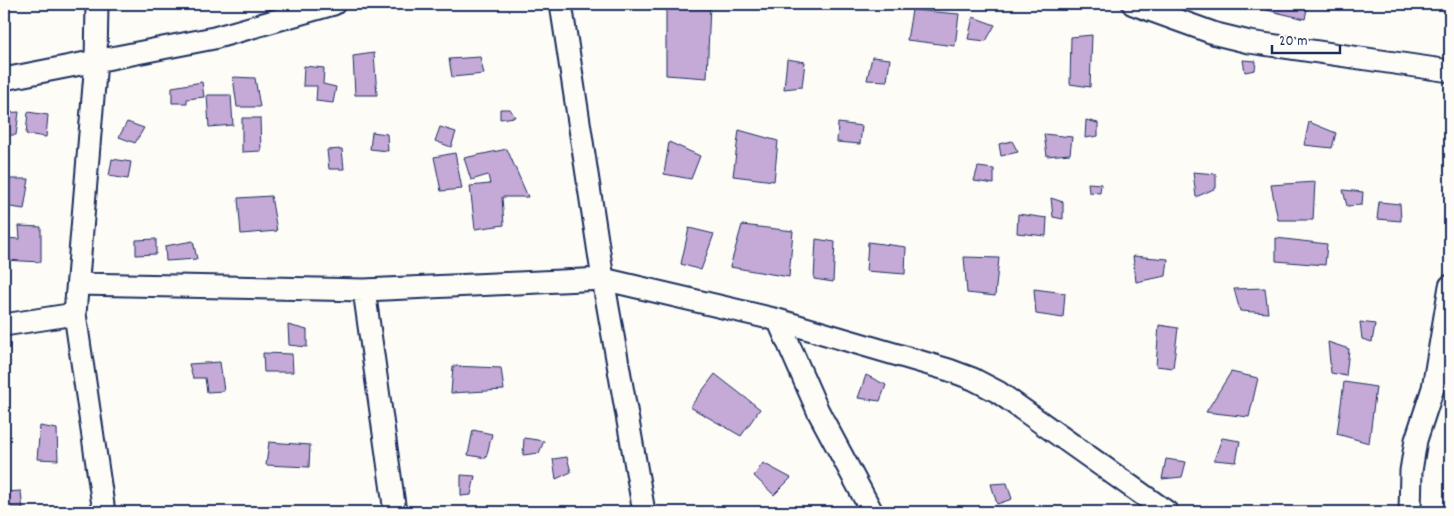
<svg xmlns="http://www.w3.org/2000/svg" width="1454" height="516" viewBox="0 0 1454 516" font-family="Dekko,sans-serif">
  <style>
    .building { fill: #c5a9d6; stroke: #1b2f5e }
    .lines { fill: none; stroke-linecap: round; stroke-linejoin: round }
    .street-casing { stroke: #1b2f5e; stroke-width: 25 }
    .street { stroke: #fdfcf7; stroke-width: 21 }
  </style>
  <rect width="100%" height="100%" fill="#fdfcf7"/>
  <filter id="ink" filterUnits="userSpaceOnUse"><feTurbulence type="fractalNoise" baseFrequency=".02" numOctaves="2"/><feDisplacementMap in="SourceGraphic" scale="10" xChannelSelector="R" yChannelSelector="G"/><feConvolveMatrix kernelMatrix="1 2 1 2 8 2 1 2 1" color-interpolation-filters="sRGB"/></filter>
  <g filter="url(#ink)">
    <!-- building -->
    <path class="building" d="M666 4H710L707 78 666 75Z
      M1258 4H1308L1305 19 1258 8Z
      M912 10 959 14 955 46 907 40Z
      M973 17 995 25 986 41 968 39Z
      M1092 35 1090 87 1070 84 1071 37Z
      M374 53 377 95H355L353 56Z
      M480 57 484 74 452 77 449 59Z
      M872 57 890 59 887 81 867 80Z
      M787 59 805 62 802 87 784 89Z
      M1243 60 1256 61 1255 70 1245 72Z
      M304 66 324 68 323 84 336 87 333 103 316 101 317 86H303Z
      M233 77 255 78 260 107H237Z
      M202 82 204 97 187 99V103H172V87Z
      M207 95H231L233 125 209 127Z
      M500 109H510L515 117 500 119Z
      M19 112 16 135H4V113Z
      M28 112 48 115 46 137 26 134Z
      M242 118H260L261 151 242 152Z
      M1086 120 1098 123V136L1085 138Z
      M127 122 144 128 135 143 119 137Z
      M1309 122 1336 133 1332 148 1304 145Z
      M838 123 862 126 860 144 837 142Z
      M440 127 456 132 451 147 435 141Z
      M739 130 778 141 774 181 733 176Z
      M372 132 387 134 388 151 370 149Z
      M1044 134 1072 137 1070 154 1047 156Z
      M1012 141 1018 152 1001 156 999 144Z
      M669 142 700 156 691 179 664 174Z
      M342 149 344 169H329L327 150Z
      M507 149 528 197H502L504 225 475 229 470 186 490 184 488 175 471 180 464 158Z
      M455 153 462 189 441 191 434 157Z
      M112 159 131 162 128 179 109 176Z
      M978 167 994 169V184L974 181Z
      M1193 172 1216 174V188L1196 197Z
      M4 179H29L24 209 4 206Z
      M1315 182 1313 220H1278L1271 185Z
      M1088 183 1101 184 1100 193 1089 192Z
      M1343 190 1363 192 1362 205 1347 206Z
      M271 196 277 231 241 234 238 198Z
      M1051 198 1063 202V219L1053 217Z
      M1379 202 1400 204 1401 221 1377 219Z
      M1018 214 1047 218 1046 236 1017 233Z
      M742 225 793 231 789 277 730 267Z
      M19 226 41 227V262L4 260V238L20 239Z
      M689 228 714 234 701 270 681 264Z
      M1276 238 1327 244 1325 265 1276 261Z
      M156 239V254L136 255V240Z
      M816 239 835 242 833 282 814 279Z
      M193 241 197 259 166 261 165 246Z
      M868 242 906 247 905 274 866 271Z
      M1133 256 1168 259 1166 276 1136 282Z
      M964 257 999 258 995 296 967 293Z
      M1265 288 1268 313 1240 311 1234 289Z
      M1034 289 1065 293 1063 318 1036 314Z
      M1360 322 1375 324 1372 342 1362 339Z
      M288 325 307 330V347L289 345Z
      M1159 325 1178 328 1173 368 1156 366Z
      M1328 342 1349 349 1346 376 1331 373Z
      M263 353 292 354 293 372H264Z
      M220 362 224 391 207 392 205 378H193L189 364Z
      M453 366 501 368 504 390 451 393Z
      M1231 372 1258 378 1249 417 1206 412Z
      M715 374 760 409 741 436 690 407Z
      M866 375 886 385 880 401 858 398Z
      M1344 382 1376 387 1369 443 1337 434Z
      M40 426 57 429 58 460 37 459Z
      M473 430 492 434 486 458 468 455Z
      M524 438 544 441 539 453 523 455Z
      M1222 438 1240 441 1236 462 1214 460Z
      M269 442 310 445 309 467 266 465Z
      M567 457 571 472 556 479 553 459Z
      M1166 459 1186 462 1182 477 1162 479Z
      M763 463 791 478 774 495 754 476Z
      M461 475 475 476 471 495 461 496Z
      M1007 483 1012 499 997 504 991 484Z
      M21 491 23 512 4 511V492Z"/>
    <g class="lines">
      <defs>
        <path id="street" d="M561 4 603 279 644 512
          M1133 4 1216 34 1249 42 1450 71
          M4 79 96 61 97 4
          M78 284 364 290
          M75 314 96 61 214 38 334 4
          M778 320 818 411 872 512
          M4 325 75 314 104 512
          M395 512 364 290 603 279 778 320 949 370 973 379 998 392 1167 512
          M1410 512 1411 471 1416 440 1433 388 1450 286"/>
      </defs>
      <!-- street casing -->
      <use href="#street" class="street-casing"/>
      <!-- street -->
      <use href="#street" class="street"/>
    </g>
  </g>
  <!-- margin -->
  <rect width="1454" height="516" fill="none" stroke="#fdfcf7" stroke-width="20"/>
  <rect x="10" y="10" width="1434" height="496" fill="none" stroke="#1b2f5e" stroke-width="2" filter="url(#ink)"/>
  <!-- scale -->
  <path d="M1272 45v8h68v-8" fill="none" stroke="#1b2f5e" stroke-width="2.5"/>
  <text x="1279" y="45" font-size="15" fill="#1b2f5e" stroke="#fdfcf7" stroke-width="4" paint-order="stroke">20 m</text>
</svg>
